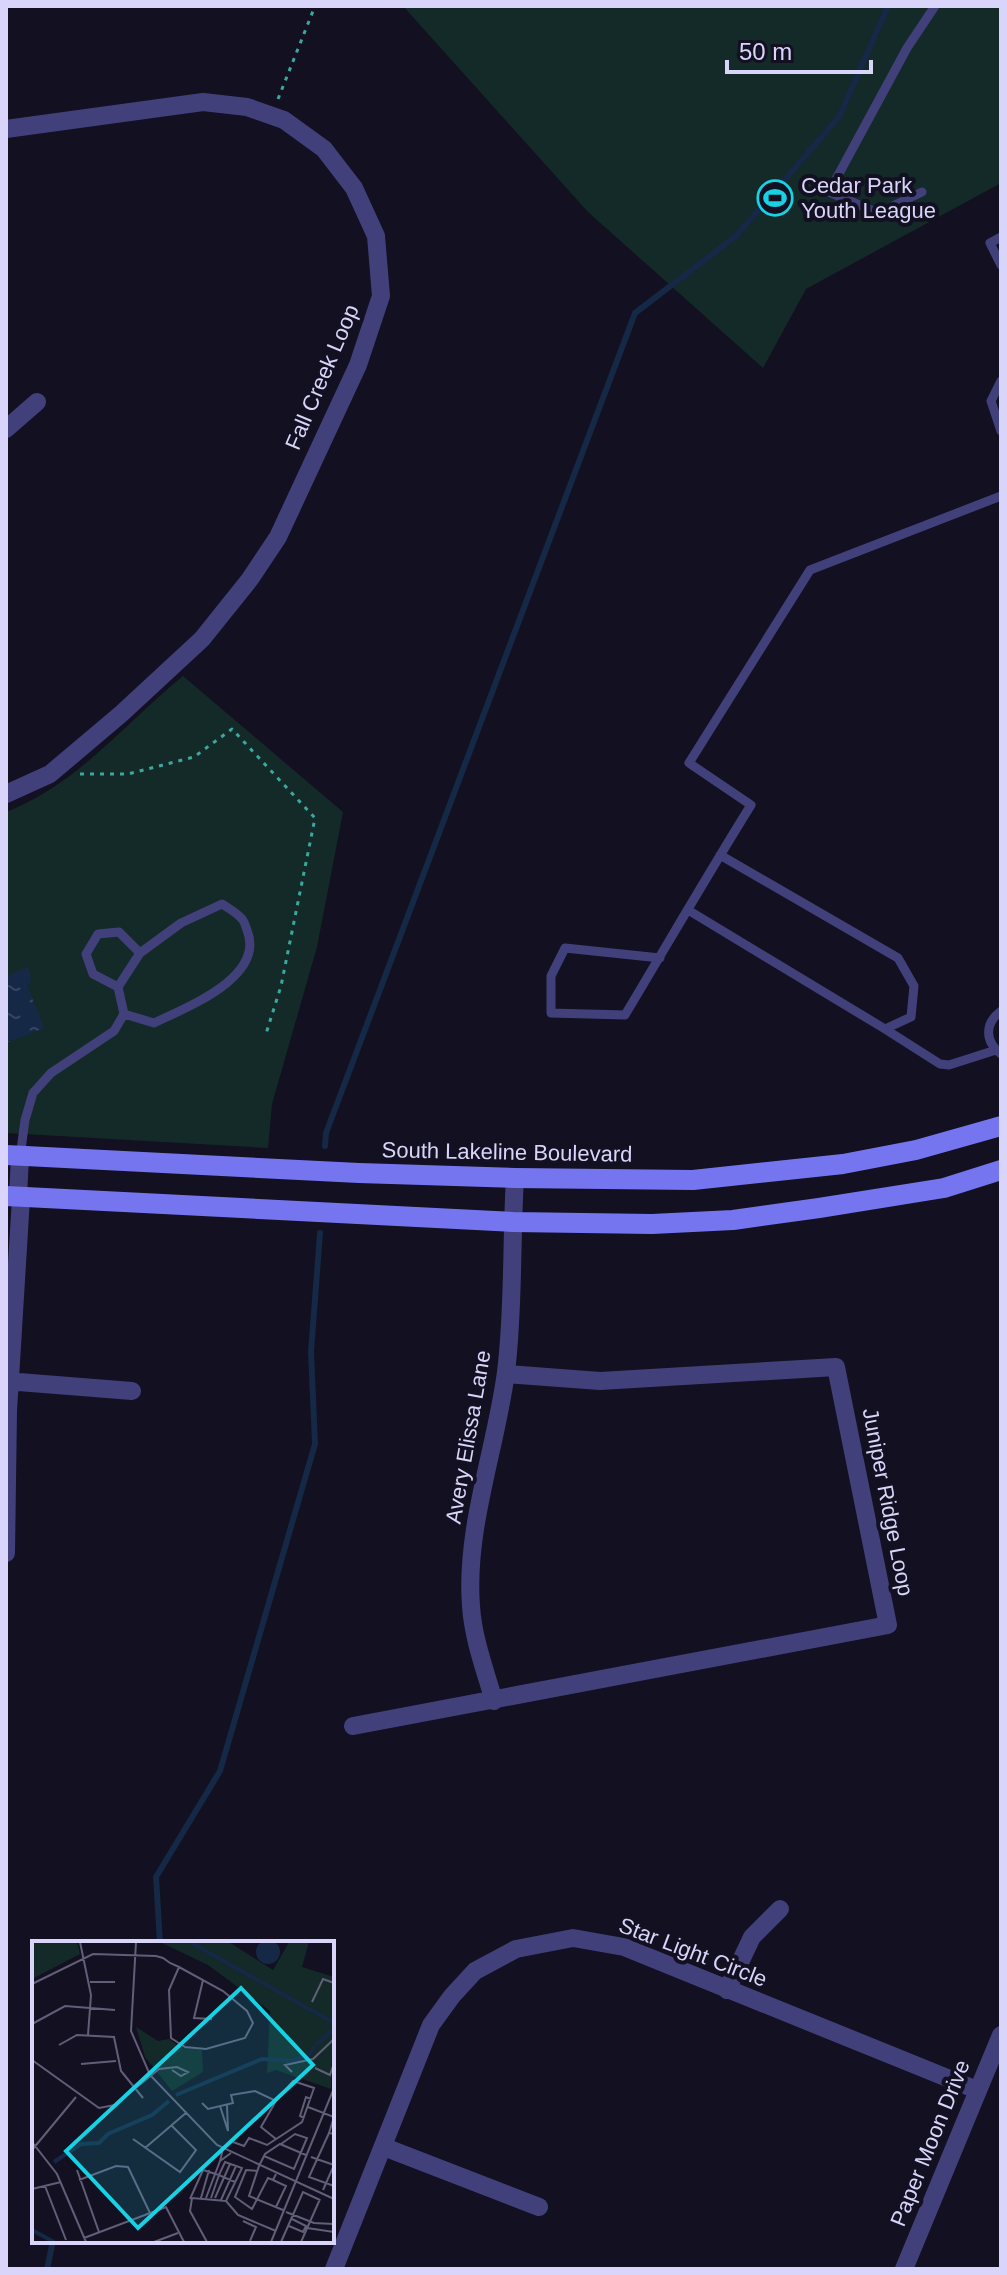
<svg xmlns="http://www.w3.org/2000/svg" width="1007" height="2275" viewBox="0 0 1007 2275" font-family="Arial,sans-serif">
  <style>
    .park { fill: #132a29 }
    .water { fill: url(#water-ripples) }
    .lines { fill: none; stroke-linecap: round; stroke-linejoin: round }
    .stream { stroke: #152846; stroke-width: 6 }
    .path { stroke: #3ba89f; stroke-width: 3; stroke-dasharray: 4 6; stroke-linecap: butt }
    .lane { stroke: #41407b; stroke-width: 9 }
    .street { stroke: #41407b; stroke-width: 18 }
    .secondary { stroke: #7675f0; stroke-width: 20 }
    .labels { text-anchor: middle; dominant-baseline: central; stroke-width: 8; stroke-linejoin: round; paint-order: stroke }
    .poi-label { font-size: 22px; fill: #d8d4fa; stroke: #121021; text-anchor: start }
    .street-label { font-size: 22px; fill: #d8d4fa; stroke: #121021 }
    .inset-river { fill: none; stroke: #152846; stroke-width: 4 }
    .inset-road { fill: none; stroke: #615e78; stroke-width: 2 }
    .view { fill: #18d1e2; fill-opacity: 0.15; stroke: #18d1e2; stroke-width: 4 }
    .inset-edge { fill: none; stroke: #d8d4fa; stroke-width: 4 }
  </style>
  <defs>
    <pattern id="water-ripples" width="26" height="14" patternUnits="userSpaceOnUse" patternTransform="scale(2)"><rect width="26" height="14" fill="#152846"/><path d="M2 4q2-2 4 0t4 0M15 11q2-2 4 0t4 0" fill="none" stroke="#364662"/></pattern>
  </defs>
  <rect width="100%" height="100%" fill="#121021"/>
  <!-- park -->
  <path class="park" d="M403 6H1001V183L806 289 763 368 588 212Z
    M183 676 343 812 317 947 272 1104 268 1148 6 1133V812C78 784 124 724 183 676Z"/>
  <!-- water -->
  <path class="water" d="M28 967 32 983 27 985 44 1028 8 1042 6 976Z"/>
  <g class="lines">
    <!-- stream -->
    <path class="stream" d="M325 1146 326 1133 635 313 736 236 839 117 888 6
      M160 1943 156 1877 220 1771 315 1444 311 1352 320 1233
      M47 2269 53 2241"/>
    <!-- path -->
    <path class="path" d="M278 99 315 6
      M80 774H128L194 757 232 729 315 818 281 986 265 1037"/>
    <!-- lane -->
    <path class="lane" d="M922 192 878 213 829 192 907 48 935 6
      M1001 237 990 243 1001 265
      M1001 381 991 401 1001 431
      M688 910 885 1029 911 1017 914 986 898 958 720 855
      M660 958 565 948 551 976V1013L625 1015C667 945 708 874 751 805L689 763 810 570 1001 496
      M118 987 93 974 86 954 98 934 119 932 140 953
      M1001 1011C985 1023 984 1041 1001 1054
      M885 1029 940 1064 949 1065 996 1050
      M20 1157 25 1120 33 1093 51 1073 114 1031 124 1014 118 987 140 953 181 923 222 904C228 908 237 913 242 919 244 920 246 928 247 930 266 977 187 1007 154 1023L124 1014"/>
    <!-- street -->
    <path class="street" d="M6 129 203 102 247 107 284 120 324 149 354 188 376 236 381 296 358 365 278 537 250 579 202 639 121 714 50 774 6 794
      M6 429 37 402
      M6 1381 132 1391
      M6 1553 8 1411 21 1198 18 1196 20 1157
      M494 1701C485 1670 473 1638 471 1606 465 1528 496 1449 506 1372 514 1308 511 1242 515 1178
      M353 1726 888 1625 836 1367 600 1381 506 1374
      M727 1990 752 1937 780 1909
      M384 2147 539 2207
      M334 2269 431 2025 452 1996 475 1971 516 1949 573 1938 624 1947 977 2090
      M904 2269 1001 2035"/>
    <!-- secondary -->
    <path class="secondary" d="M6 1155 359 1173 515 1178 693 1180 843 1164 916 1150 1001 1126
      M6 1196 513 1222 652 1224 733 1220 819 1208 944 1188 1001 1170"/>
  </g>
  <!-- icons -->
  <defs>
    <symbol id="stadium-ring" viewBox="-11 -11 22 22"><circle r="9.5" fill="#121021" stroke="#18d1e2" stroke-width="1.5"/><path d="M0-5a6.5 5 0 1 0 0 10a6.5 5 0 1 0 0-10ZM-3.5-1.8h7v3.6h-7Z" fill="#18d1e2"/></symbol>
  </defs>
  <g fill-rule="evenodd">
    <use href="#stadium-ring" x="755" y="178" width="40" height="40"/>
  </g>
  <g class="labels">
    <!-- poi labels -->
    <g class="poi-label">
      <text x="801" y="185">Cedar Park<tspan x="801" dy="25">Youth League</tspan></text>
    </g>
    <!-- street labels -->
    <g class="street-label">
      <text transform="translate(322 377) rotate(-67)">Fall Creek Loop</text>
      <text transform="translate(507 1152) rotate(1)">South Lakeline Boulevard</text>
      <text transform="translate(468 1437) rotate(-80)">Avery Elissa Lane</text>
      <text transform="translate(888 1502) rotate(79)">Juniper Ridge Loop</text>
      <text transform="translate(693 1952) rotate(21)">Star Light Circle</text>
      <text transform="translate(930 2143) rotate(-68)">Paper Moon Drive</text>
    </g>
  </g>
  <!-- overview -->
  <g transform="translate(32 1941)">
    <rect width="302" height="302" fill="#121021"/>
    <path d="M0 1H45L48 13 0 38ZM128 1H197L241 29 257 1H277L270 26 302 36 299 148 244 129 235 132 238 70 176 24ZM104 86 126 100 137 98 148 106 170 109 171 131 140 150 113 116Z" fill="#132a29"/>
    <path d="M224 11a12 12 0 1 1 24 0a12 12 0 1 1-24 0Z" fill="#152846"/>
    <path class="inset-river" d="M158 1 302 82M284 104 302 88M144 154 230 118 260 120 277 114 283 105M22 221 49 203 67 202 76 193 120 174 137 160M0 289 22 301"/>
    <path class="inset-road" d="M48 1 59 54 56 94M104 1 99 90 118 134 185 204 302 258M171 39 162 77 180 78M58 41H83M0 43 61 13 124 15 131 17 138 22 147 26 191 50 215 70 221 82 213 97 174 108 153 106 139 97 137 49 147 26M280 61 291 38 302 42M0 83 33 65 83 69M27 104 45 94 82 96 89 130 111 157M0 119 67 167 83 164 127 128 145 126 156 131 149 135 140 129M49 123 84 120M283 127 298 134 302 122M260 131 253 124 281 118 302 98M244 160 229 186 244 198M170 162 176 168 201 162 199 154 223 150 244 160 261 140 282 147 270 181 235 204 217 197 212 205 201 201M188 165 196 190 195 164M276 166 302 176 297 192 302 193M272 177 268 175 274 156 279 158M297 192 277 236 302 245M101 198 148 231 164 209 139 184M0 201 25 233 54 301M113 207 155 171M191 208 188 220 199 212M0 209 44 156M232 215 262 228 275 197 263 193 249 203M279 216 302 224M45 229 67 291M226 230 214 229 203 256 220 268 236 237 241 239 244 233M47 239 84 225 96 226 118 272M241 239 254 245 244 266M13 245 34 299M0 248 29 241M291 249 302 224M169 257 177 229M174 257 188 220M179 257 187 234 203 241M183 257 198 223M158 258 171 229 187 234 193 221 210 227 194 260M189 259 204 225M251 269 217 255 227 225 233 213 248 203 274 214M254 271 282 282 302 283M211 280 224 286 218 300M257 285 271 291 274 285 260 278M275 287 302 291M52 297 134 266 152 301M122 301 146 292M175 301 158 270 160 257 194 260 206 274 244 290M239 301 302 147M249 301 271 251 288 259M269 301 288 258"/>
    <path class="view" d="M209 47 281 124 106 287 34 210Z"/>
    <rect width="302" height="302" class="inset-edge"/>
  </g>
  <!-- border -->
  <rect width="1007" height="2275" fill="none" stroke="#d8d4fa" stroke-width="16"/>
  <!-- scale -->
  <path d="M727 60v12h144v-12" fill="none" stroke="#d8d4fa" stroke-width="4"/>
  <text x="739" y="60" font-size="24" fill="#d8d4fa" stroke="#121021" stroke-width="6" paint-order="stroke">50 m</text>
</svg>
